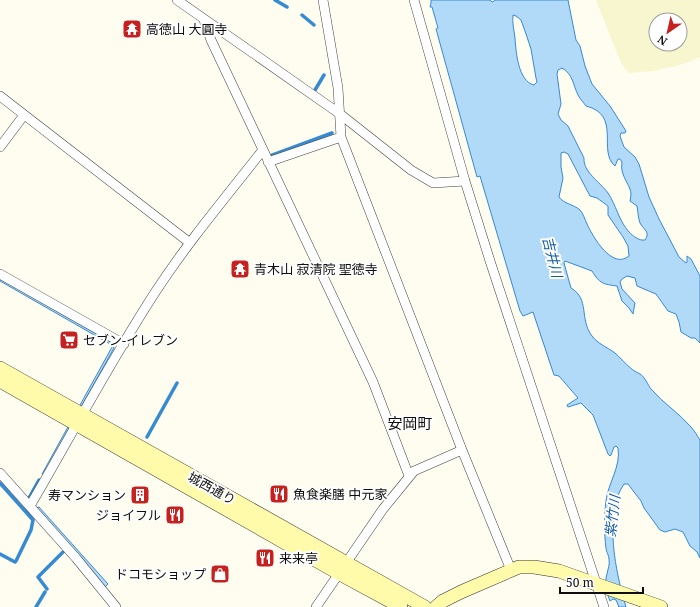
<svg xmlns="http://www.w3.org/2000/svg" width="700" height="607" viewBox="0 0 700 607" font-family="'Noto Serif','Noto Sans JP',serif">
  <style>
    .farmland { fill: #f7f6ce; fill-rule: evenodd }
    .water { fill: #b1daf9; stroke: #358ad4; fill-rule: evenodd }
    .lines { fill: none; stroke-linecap: round; stroke-linejoin: round }
    .stream { stroke: #358ad4; stroke-width: 3.5 }
    .street-casing { stroke: #414141; stroke-width: 10 }
    .secondary-casing { stroke: #303030; stroke-width: 14 }
    .street { stroke: #fff; stroke-width: 9 }
    .secondary { stroke: #fffbaa; stroke-width: 13 }
    .labels { text-anchor: middle; dominant-baseline: central; stroke-width: 4; stroke-linejoin: round; paint-order: stroke }
    .poi-label { font-size: 13px; fill: #0e0e0e; stroke: #fff; text-anchor: start }
    .street-label { font-size: 13px; fill: #0e0e0e; stroke: #fff }
    .water-label { font-size: 14px; font-style: italic; fill: #115ca7; stroke: #fff }
    .quarter-label { font-size: 15px; fill: #0e0e0e; stroke: #fff }
  </style>
  <rect width="100%" height="100%" fill="#fffdef"/>
  <!-- farmland -->
  <path class="farmland" d="M596 0H700V57L689 62 676 66 653 71 631 73 628 72 621 63ZM656 20H680V44H656Z"/>
  <!-- water -->
  <path class="water" d="M431 0H489L493 2 495 0H568L576 40 580 46 585 66 592 84 610 106 626 131 625 133H621L620 136 624 147 635 157 639 164 649 197 659 219 679 257 686 263 687 262V256L691 259 700 276V343L695 338H691L681 332 679 322 676 314 668 311 656 294 637 286 635 278 627 276 622 279 620 282 622 289 635 303 633 314 629 308 622 301 617 286C603 284 600 284 592 271L565 261 564 263 571 288C590 299 579 319 592 336 598 344 607 347 615 353 624 361 629 369 640 374 645 377 648 385 651 389 663 403 679 413 691 427 695 431 697 436 700 440V558L697 552 690 546 683 532 675 529 665 532 660 530 644 508 641 501 628 484H624C603 514 616 574 626 607H619L616 600 613 599 610 601C607 594 604 582 607 574 608 568 610 565 609 559 609 555 606 552 606 548 604 533 604 516 606 501 608 483 621 467 618 448L616 446 614 447 611 455 610 456 608 454 593 415 581 403 568 407 567 405 578 398 559 376 554 375 533 312 523 316 520 311 480 176 477 177 436 29 438 28 432 7H430L431 3ZM513 15 516 16 521 20 526 34 531 49 536 78 537 82 534 85C518 81 516 52 515 38 514 30 512 22 513 15ZM562 68C573 74 573 85 578 95 580 99 584 103 586 106 622 115 597 151 615 166L618 159H620L622 162C619 176 632 186 631 195 631 197 630 199 630 201L637 206C638 211 638 218 640 223 643 229 651 232 645 240 639 241 633 236 629 232 619 221 616 205 608 193 600 182 583 172 584 158L568 126 561 120 558 114 561 104 557 74 558 70ZM564 152 568 154 590 196 597 198 608 206V215L623 237 628 246 629 256C612 270 593 237 587 224 585 220 583 213 580 210 573 204 564 204 559 197L563 178 561 167V153Z
    M0 279 112 343 114 348 43 475 42 474 112 347 110 344 0 281Z
    M39 507 108 584 105 587 38 512 30 514 26 510Z"/>
  <g class="lines">
    <!-- stream -->
    <path class="stream" d="M275 0 287 7
      M302 15 314 25
      M315 90 324 75
      M270 156 332 133
      M147 437 177 383
      M0 483 33 520 31 530 16 561 15 562 0 554
      M29 498 39 480
      M47 589 38 577 63 552
      M36 607 45 592"/>
    <defs>
      <path id="street" d="M177 0 340 114 411 170 433 183 465 181
        M323 0 338 88 341 137 462 450 511 570
        M414 0 465 181 490 261 604 607
        M204 20 211 40 373 382 409 476
        M0 96 190 243
        M0 147 24 115
        M268 162 341 137
        M0 274 124 344
        M0 473 76 558 116 607
        M30 506C72 434 111 360 156 291 188 242 226 197 262 151
        M316 607 383 509 414 471 462 450"/>
      <path id="secondary" d="M0 368 425 607
        M0 381 340 574 401 607
        M436 607 443 601 461 592 519 567H534L559 571 661 607"/>
    </defs>
    <!-- street casing -->
    <use href="#street" class="street-casing"/>
    <!-- secondary casing -->
    <use href="#secondary" class="secondary-casing"/>
    <!-- street -->
    <use href="#street" class="street"/>
    <!-- secondary -->
    <use href="#secondary" class="secondary"/>
  </g>
  <!-- icons -->
  <defs>
    <symbol id="temple-square" viewBox="-11 -11 22 22"><rect x="-9" y="-9" width="18" height="18" rx="4" fill="#c5211f" stroke="#fff"/><path d="M0-6L5-2H3V0L6.5 2.5H4V6H1.5V3h-3V6H-4V2.5H-6.5L-3 0V-2H-5Z" fill="#fff"/></symbol>
    <symbol id="supermarket-square" viewBox="-11 -11 22 22"><rect x="-9" y="-9" width="18" height="18" rx="4" fill="#c5211f" stroke="#fff"/><path d="M-6-5.5h2.5l.6 2H6L4.5 2H-2.5L-4.4-4H-6ZM-1.5 3.2a1.3 1.3 0 1 0 .1 0ZM3 3.2a1.3 1.3 0 1 0 .1 0Z" fill="#fff"/></symbol>
    <symbol id="restaurant-square" viewBox="-11 -11 22 22"><rect x="-9" y="-9" width="18" height="18" rx="4" fill="#c5211f" stroke="#fff"/><path d="M-5-6h1v4h1v-4h1v4h1v-4h1v5L-1.5 .5V6h-2V.5L-5-1ZM5-6V6H3V1.5H1.5Q1.5-4 5-6Z" fill="#fff"/></symbol>
    <symbol id="building-square" viewBox="-11 -11 22 22"><rect x="-9" y="-9" width="18" height="18" rx="4" fill="#c5211f" stroke="#fff"/><path d="M-4-6H4V6H1V3H-1V6H-4ZM-2.5-4.3h1.7v1.8h-1.7ZM.8-4.3h1.7v1.8H.8ZM-2.5-1h1.7V.8h-1.7ZM.8-1h1.7V.8H.8Z" fill="#fff"/></symbol>
    <symbol id="shop-square" viewBox="-11 -11 22 22"><rect x="-9" y="-9" width="18" height="18" rx="4" fill="#c5211f" stroke="#fff"/><path d="M-5-2.5h2.3a2.7 3.5 0 0 1 5.4 0H5L5.5 6h-11ZM-1.5-2.5h3a1.5 2.3 0 0 0-3 0Z" fill="#fff"/></symbol>
  </defs>
  <g fill-rule="evenodd">
    <use href="#temple-square" x="121" y="18" width="22" height="22"/>
    <use href="#temple-square" x="229" y="258" width="22" height="22"/>
    <use href="#supermarket-square" x="58" y="329" width="22" height="22"/>
    <use href="#restaurant-square" x="268" y="483" width="22" height="22"/>
    <use href="#building-square" x="129" y="484" width="22" height="22"/>
    <use href="#restaurant-square" x="164" y="504" width="22" height="22"/>
    <use href="#restaurant-square" x="254" y="547" width="22" height="22"/>
    <use href="#shop-square" x="209" y="563" width="22" height="22"/>
  </g>
  <g class="labels">
    <!-- poi labels -->
    <g class="poi-label">
      <text x="146" y="29">高徳山 大圓寺</text>
      <text x="254" y="269">青木山 寂清院 聖徳寺</text>
      <text x="83" y="340">セブン-イレブン</text>
      <text x="293" y="494">魚食楽膳 中元家</text>
      <text x="126" y="495" text-anchor="end">寿マンション</text>
      <text x="161" y="515" text-anchor="end">ジョイフル</text>
      <text x="279" y="558">来来亭</text>
      <text x="206" y="574" text-anchor="end">ドコモショップ</text>
    </g>
    <!-- street labels -->
    <g class="street-label">
      <text transform="translate(212 488) rotate(29)">城西通り</text>
    </g>
    <!-- water labels -->
    <g class="water-label">
      <text transform="translate(553 257) rotate(76)">吉井川</text>
      <text transform="translate(612 516) rotate(-83)">紫竹川</text>
    </g>
    <!-- quarter labels -->
    <g class="quarter-label">
      <text x="410" y="423">安岡町</text>
    </g>
  </g>
  <!-- north arrow -->
  <g transform="translate(668 32) rotate(214)"><circle r="19" fill="#ffffff" stroke="#9f9f9f"/>
  <path d="M0-3L7 15L0 10L-7 15Z" fill="#c5211f"/>
  <text y="-6" font-size="11" font-weight="bold" text-anchor="middle" fill="#0e0e0e">N</text>
  </g>
  <!-- scale -->
  <path d="M560 587v6h83v-6" fill="none" stroke="#0e0e0e" stroke-width="2"/>
  <text x="566" y="587" font-size="12" fill="#0e0e0e" stroke="#ffffff" stroke-width="3" paint-order="stroke">50 m</text>
</svg>
